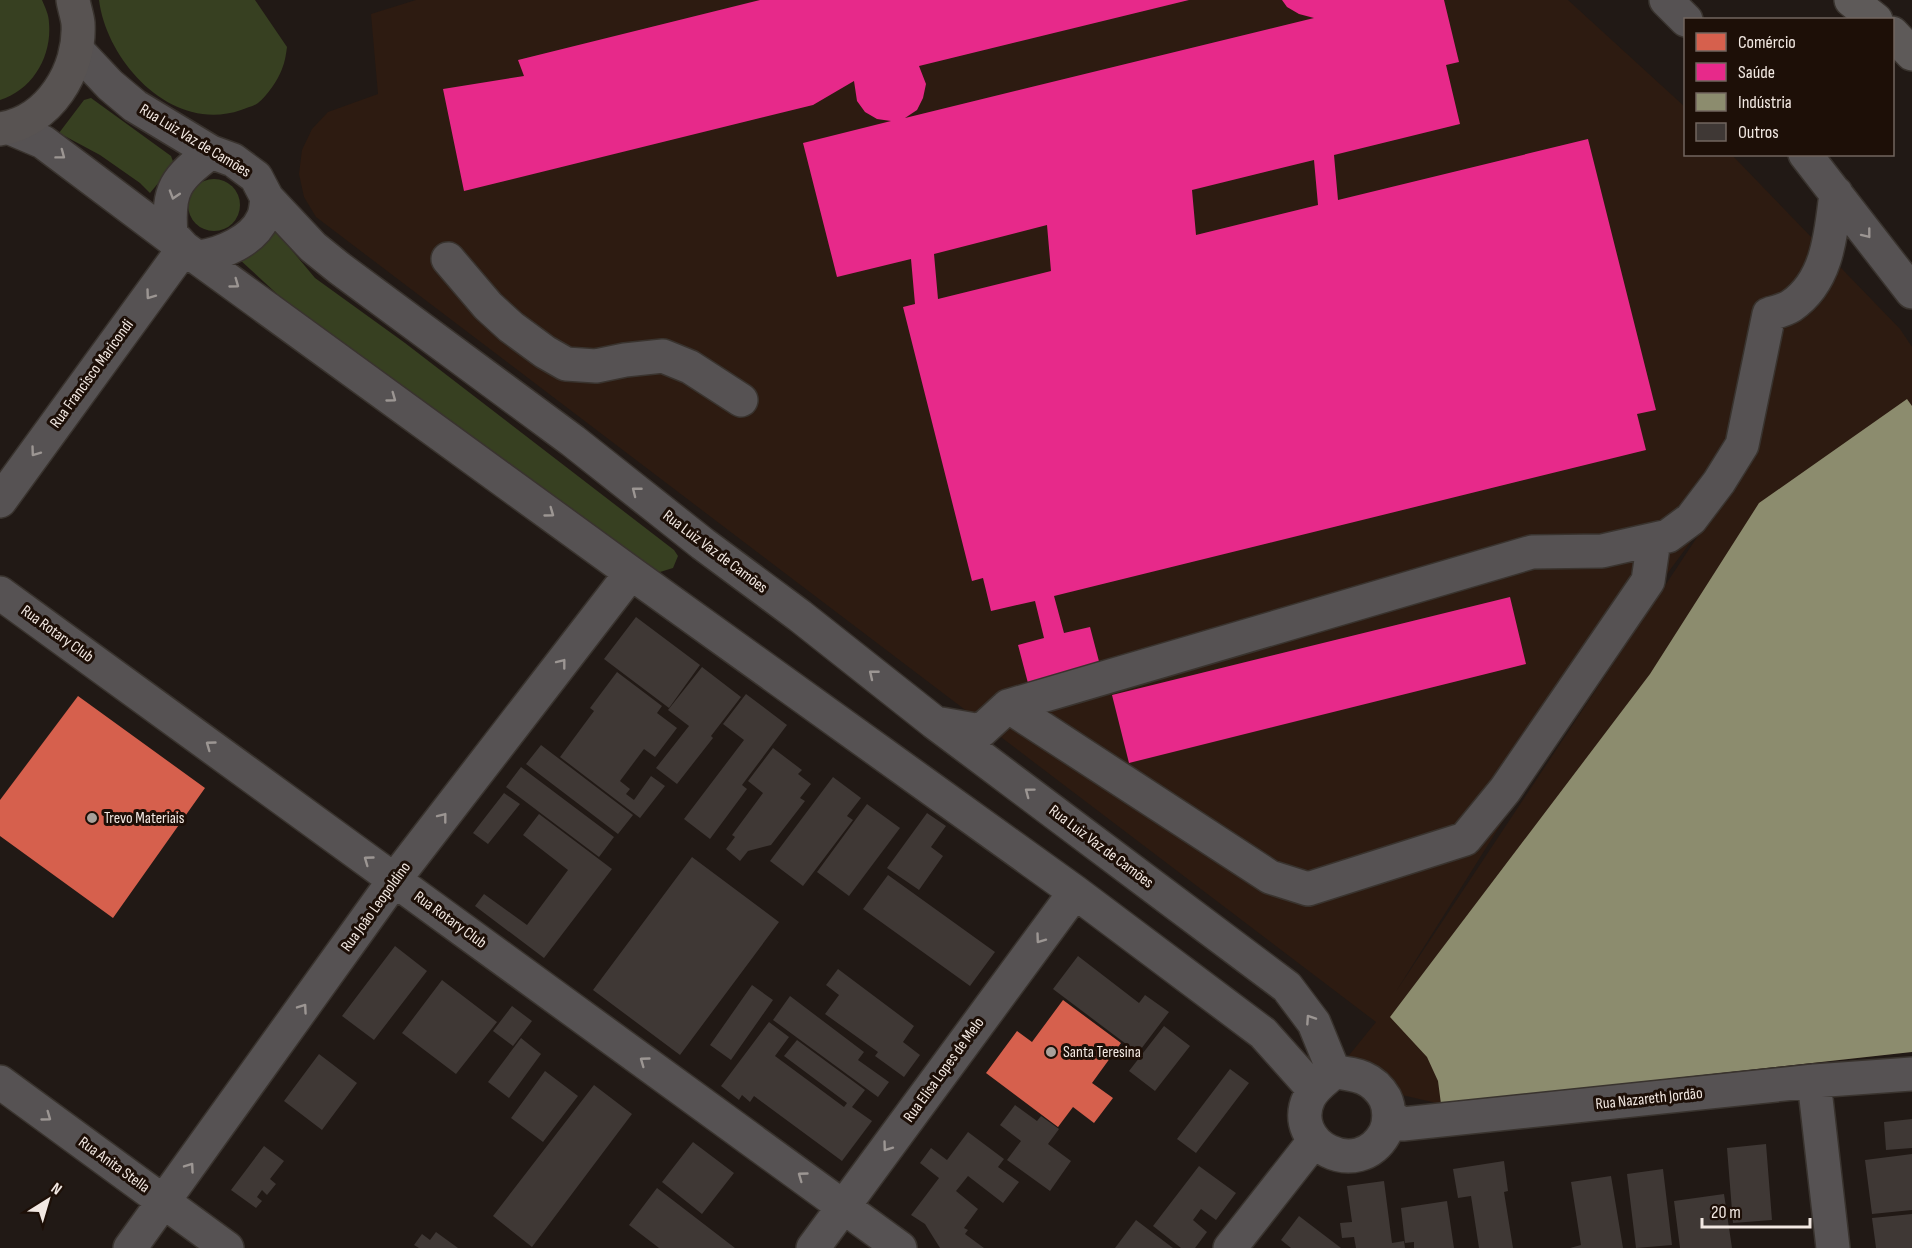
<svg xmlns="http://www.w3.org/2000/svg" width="1912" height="1248" viewBox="0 0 1912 1248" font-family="'Sofia Sans Condensed',sans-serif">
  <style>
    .built { fill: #2d1b11; fill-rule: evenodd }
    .green { fill: #374021 }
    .shops { fill: #d6604d }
    .health { fill: #e7298a; fill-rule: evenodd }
    .industry { fill: #8c8c6e }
    .building { fill: #3f3835 }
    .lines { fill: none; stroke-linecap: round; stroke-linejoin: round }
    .minor-casing { stroke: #39332e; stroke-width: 36 }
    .major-casing { stroke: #39332e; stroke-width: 36 }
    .highway-casing { stroke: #39332e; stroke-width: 36 }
    .minor { stroke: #565253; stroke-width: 33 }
    .major { stroke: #585352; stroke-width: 33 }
    .highway { stroke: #5e5a59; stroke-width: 33 }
    .oneway { stroke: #9c9693 }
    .poi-dot { fill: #a9a09a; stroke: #1d0f07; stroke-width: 2 }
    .labels { text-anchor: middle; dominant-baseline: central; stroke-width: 6; stroke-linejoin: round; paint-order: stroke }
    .street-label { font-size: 16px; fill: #f2e8e2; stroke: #1d0f07 }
    .poi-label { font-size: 16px; fill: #f2e8e2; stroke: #1d0f07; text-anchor: start }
  </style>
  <rect width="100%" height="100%" fill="#211915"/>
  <!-- built -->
  <path class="built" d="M416 0H1568L1685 107 1686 154 1732 155 1900 329 1912 347V1052L1441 1104 1393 1093 1346 1059 1376 1022 316 217 304 197 299 174 302 150 312 129 328 112 378 94 371 14ZM1721 501 1395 993 1607 655Z"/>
  <!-- green -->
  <path class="green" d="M0 0H42C45 7 49 15 49 23 52 56 33 90 0 100Z
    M99 0H255L287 47C286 54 285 62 282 69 278 80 267 96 258 103 254 106 246 108 241 110 173 134 107 63 99 0Z
    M91 98 171 156 174 164 150 193 140 183 100 155 59 133 84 100Z
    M188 205a26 26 0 1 1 52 0a26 26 0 1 1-52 0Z
    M274 229 315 278 405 343 674 550 678 556 673 568 660 572 653 570 325 333 276 293 239 259Z"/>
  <!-- shops -->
  <path class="shops" d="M78 696 205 788 113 918 0 836V800Z
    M1063 1000 1121 1043 1092 1083 1113 1098 1094 1123 1073 1107 1058 1127 986 1073 1017 1031 1032 1042Z"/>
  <!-- health -->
  <path class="health" d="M760 0H1189L919 66 926 84 923 98 917 110 905 118 1314 18 1299 14 1287 7 1282 0H1444L1459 62 1446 65 1460 124 1334 155 1338 200 1588 139 1656 410 1637 414 1646 450 1054 596 1064 633 1090 627 1101 669 1029 687 1018 645 1044 638 1035 601 991 611 983 578 972 581 903 307 915 304 911 259 837 277 803 143 891 121 877 119 865 112 857 101 854 81 813 105 464 191 443 89 524 76 518 60ZM1314 160 1318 205 1196 235 1192 190ZM1047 225 1051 271 938 299 934 254Z
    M1510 597 1526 664 1129 763 1112 695Z"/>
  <!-- industry -->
  <path class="industry" d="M1907 399 1912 406V1052L1441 1104 1438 1081 1427 1057 1390 1017 1650 674 1759 503Z"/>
  <!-- building -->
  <path class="building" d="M636 617 700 665 669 708 604 659Z
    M702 667 741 697 711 736 713 738 677 784 656 768 689 726 668 710Z
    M617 672 662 706 657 713 677 728 655 757 644 749 620 781 630 789 626 794 634 800 651 776 665 786 640 818 560 757 594 711 590 708Z
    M746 694 787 725 742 785 747 789 710 839 684 819 744 740 723 724Z
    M541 745 633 815 618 834 526 764Z
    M773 748 802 770 798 774 811 784 800 798 805 801 771 845 748 851 740 861 726 849 735 837 732 835 763 793 748 781Z
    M521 767 614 837 599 857 506 787Z
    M833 777 861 798 847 816 853 820 803 886 770 861Z
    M504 793 520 804 488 844 473 833Z
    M867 804 900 828 849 896 817 872Z
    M927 813 946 826 931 847 943 856 919 890 887 868Z
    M539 814 612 869 544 958 475 906 484 894 527 925 568 870 523 835Z
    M692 857 779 922 680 1055 593 990Z
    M888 875 995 952 970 986 863 909Z
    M395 946 427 971 374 1040 342 1016Z
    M1078 956 1139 1003 1145 995 1169 1012 1138 1053 1053 989Z
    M838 969 914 1026 903 1042 920 1055 904 1077 875 1056 878 1052 825 1014 839 995 826 985Z
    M442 980 497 1022 456 1074 402 1033Z
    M752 985 773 1000 731 1060 710 1045Z
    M790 996 864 1052 858 1060 889 1082 878 1097 773 1020Z
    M512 1006 532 1021 513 1046 493 1031Z
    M769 1022 789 1037 775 1056 844 1107 847 1103 784 1056 797 1040 865 1090 852 1107 872 1121 842 1161 754 1096 750 1102 742 1095 739 1100 721 1086Z
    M1164 1026 1190 1046 1155 1091 1129 1071Z
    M521 1038 541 1054 509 1098 488 1082Z
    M319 1054 357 1083 322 1130 284 1101Z
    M1230 1069 1249 1083 1196 1153 1177 1139Z
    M545 1071 578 1096 543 1142 511 1118Z
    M594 1085 632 1114 532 1247 493 1216Z
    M1015 1105 1037 1121 1041 1116 1059 1129 1048 1144 1071 1161 1050 1191 1007 1160 1021 1141 1000 1125Z
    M1912 1119V1148L1886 1150 1884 1122Z
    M968 1132 1004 1159 998 1167 1019 1182 1003 1203 968 1176 956 1191 978 1209 964 1228 968 1230 965 1234 984 1248H940L925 1224 911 1215 939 1178 920 1163 931 1148 947 1160Z
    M693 1142 734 1173 702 1214 662 1182Z
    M1766 1144 1772 1220 1733 1223 1727 1148Z
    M264 1146 284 1161 270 1179 276 1184 267 1195 262 1190 257 1197 262 1201 256 1208 231 1190Z
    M1912 1154V1210L1872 1214 1865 1160Z
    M1504 1161 1508 1191 1504 1192 1513 1248H1479L1471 1196 1458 1198 1453 1169Z
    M1199 1166 1236 1193 1216 1220 1201 1209 1193 1220 1207 1232 1195 1248H1181L1153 1226Z
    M1663 1169 1672 1245 1636 1248 1627 1174Z
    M1611 1176 1623 1248H1570L1581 1245 1571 1182Z
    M1384 1181 1392 1243 1404 1241 1405 1248H1356L1354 1237 1342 1238 1340 1223 1352 1222 1347 1186Z
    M657 1188 735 1248H659L629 1225Z
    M1724 1194 1732 1248H1680L1674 1201Z
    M1447 1201 1454 1248H1414V1242L1405 1243 1401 1208Z
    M1912 1214V1248H1876L1872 1218Z
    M1299 1216 1341 1248H1291L1281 1240Z
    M1136 1220 1173 1248H1115Z
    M436 1232 458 1248H419L414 1245 422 1234 430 1240Z"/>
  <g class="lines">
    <defs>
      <path id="minor" d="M1666 0 1686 20
        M77 50 110 85 135 106 211 152 233 160 256 177 267 198 313 247 339 268 573 441 703 544 800 616 934 722 1287 987 1314 1023 1334 1072
        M10 128 43 142 184 248 631 573 1075 892 1263 1033 1314 1090
        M1805 154 1912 292
        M199 257C221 254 253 241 263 218 266 212 266 204 267 198
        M448 259 488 306 511 327 545 352 566 364 596 366 625 360 663 356 690 367 741 400
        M0 501 184 248 171 234C167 188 176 179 211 152
        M0 593 900 1248
        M1008 706 1270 877 1308 889 1465 839 1505 790 1648 581 1654 540
        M941 724 981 731 1008 706 1532 552 1602 551 1668 536 1691 519 1719 482 1742 445 1769 314C1776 312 1785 310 1791 306 1828 281 1831 234 1836 193
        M1334 1072C1356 1074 1373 1077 1385 1098 1390 1108 1390 1123 1385 1133 1358 1182 1287 1144 1309 1098 1314 1087 1325 1080 1334 1072Z
        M1814 1081 1833 1248
        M0 1082 227 1248
        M1389 1116 1403 1124 1814 1081 1912 1074
        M130 1248 395 879 631 573
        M813 1248 1075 892
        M1230 1248 1314 1141"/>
      <path id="major" d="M0 129C49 122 81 70 78 23 77 15 74 7 73 0"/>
      <path id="highway" d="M1851 0 1876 20
        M1892 33 1912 54"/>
    </defs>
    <!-- minor casing -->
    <use href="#minor" class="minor-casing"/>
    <!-- major casing -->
    <use href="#major" class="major-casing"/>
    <!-- highway casing -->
    <use href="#highway" class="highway-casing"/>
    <!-- minor -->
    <use href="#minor" class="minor"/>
    <!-- major -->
    <use href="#major" class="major"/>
    <!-- highway -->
    <use href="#highway" class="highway"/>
  </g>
  <!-- one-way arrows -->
  <defs><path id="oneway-chevron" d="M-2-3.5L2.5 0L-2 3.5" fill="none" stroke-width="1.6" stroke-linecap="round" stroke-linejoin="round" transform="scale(1.5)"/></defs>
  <g class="oneway">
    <use href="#oneway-chevron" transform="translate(61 155) rotate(37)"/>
    <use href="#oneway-chevron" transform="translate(174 195) rotate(107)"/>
    <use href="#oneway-chevron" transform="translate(1867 234) rotate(52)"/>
    <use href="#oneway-chevron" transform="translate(235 284) rotate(36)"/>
    <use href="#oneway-chevron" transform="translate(150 295) rotate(126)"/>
    <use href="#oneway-chevron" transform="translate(392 398) rotate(36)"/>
    <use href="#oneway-chevron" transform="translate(35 452) rotate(126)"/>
    <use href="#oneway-chevron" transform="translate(636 491) rotate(-142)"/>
    <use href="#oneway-chevron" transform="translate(550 513) rotate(36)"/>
    <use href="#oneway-chevron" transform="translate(562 663) rotate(-52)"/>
    <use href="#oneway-chevron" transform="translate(873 674) rotate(-141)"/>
    <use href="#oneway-chevron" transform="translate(210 745) rotate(-144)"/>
    <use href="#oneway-chevron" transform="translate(1029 792) rotate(-143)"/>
    <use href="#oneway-chevron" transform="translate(443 817) rotate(-52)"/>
    <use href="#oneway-chevron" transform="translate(368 860) rotate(-144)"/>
    <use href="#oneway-chevron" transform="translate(1040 939) rotate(126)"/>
    <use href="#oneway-chevron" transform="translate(303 1008) rotate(-55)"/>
    <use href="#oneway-chevron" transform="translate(1310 1019) rotate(-124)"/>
    <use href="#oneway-chevron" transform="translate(644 1061) rotate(-144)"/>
    <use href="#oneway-chevron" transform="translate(47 1117) rotate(36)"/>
    <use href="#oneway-chevron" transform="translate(887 1147) rotate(126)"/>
    <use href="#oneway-chevron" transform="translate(190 1167) rotate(-55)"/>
    <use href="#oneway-chevron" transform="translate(802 1176) rotate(-144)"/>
  </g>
  <!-- markers -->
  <g class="poi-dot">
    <circle cx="92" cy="818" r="6"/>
    <circle cx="1051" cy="1052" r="6"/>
  </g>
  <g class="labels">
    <!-- street labels -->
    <g class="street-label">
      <text transform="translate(195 141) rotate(31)">Rua Luiz Vaz de Camões</text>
      <text transform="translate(92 374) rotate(-54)">Rua Francisco Maricondi</text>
      <text transform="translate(715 552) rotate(37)">Rua Luiz Vaz de Camões</text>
      <text transform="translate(57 634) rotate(36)">Rua Rotary Club</text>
      <text transform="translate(1101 847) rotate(37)">Rua Luiz Vaz de Camões</text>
      <text transform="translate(376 907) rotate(-54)">Rua João Leopoldino</text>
      <text transform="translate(450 920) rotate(36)">Rua Rotary Club</text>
      <text transform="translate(944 1070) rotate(-54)">Rua Elisa Lopes de Melo</text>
      <text transform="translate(1649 1099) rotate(-6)">Rua Nazareth Jordão</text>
      <text transform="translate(114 1165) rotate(36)">Rua Anita Stella</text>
    </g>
    <!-- poi labels -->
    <g class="poi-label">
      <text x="104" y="818">Trevo Materiais</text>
      <text x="1063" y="1052">Santa Teresina</text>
    </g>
  </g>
  <!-- legend -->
  <rect x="1684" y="18" width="210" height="138" fill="#1d0f07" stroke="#72665f" stroke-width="1.5"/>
  <rect x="1696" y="33" width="30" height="18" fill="#d6604d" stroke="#72665f" stroke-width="1.5"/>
  <text x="1738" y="48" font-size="18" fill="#f2e8e2">Comércio</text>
  <rect x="1696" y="63" width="30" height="18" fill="#e7298a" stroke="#72665f" stroke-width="1.5"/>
  <text x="1738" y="78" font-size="18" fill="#f2e8e2">Saúde</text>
  <rect x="1696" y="93" width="30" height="18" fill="#8c8c6e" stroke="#72665f" stroke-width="1.5"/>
  <text x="1738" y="108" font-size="18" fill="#f2e8e2">Indústria</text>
  <rect x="1696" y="123" width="30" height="18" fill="#3f3835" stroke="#72665f" stroke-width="1.5"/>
  <text x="1738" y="138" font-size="18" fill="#f2e8e2">Outros</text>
  <!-- north arrow -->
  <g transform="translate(48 1200) rotate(37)" stroke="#1d0f07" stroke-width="4.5" paint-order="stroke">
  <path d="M0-4.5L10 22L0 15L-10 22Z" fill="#f2e8e2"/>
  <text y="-9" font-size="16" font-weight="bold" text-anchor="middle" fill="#f2e8e2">N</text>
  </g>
  <!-- scale -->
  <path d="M1702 1218v9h108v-9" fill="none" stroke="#f2e8e2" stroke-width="3"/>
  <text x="1711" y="1218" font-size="18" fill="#f2e8e2" stroke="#1d0f07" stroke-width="4.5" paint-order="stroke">20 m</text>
</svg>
